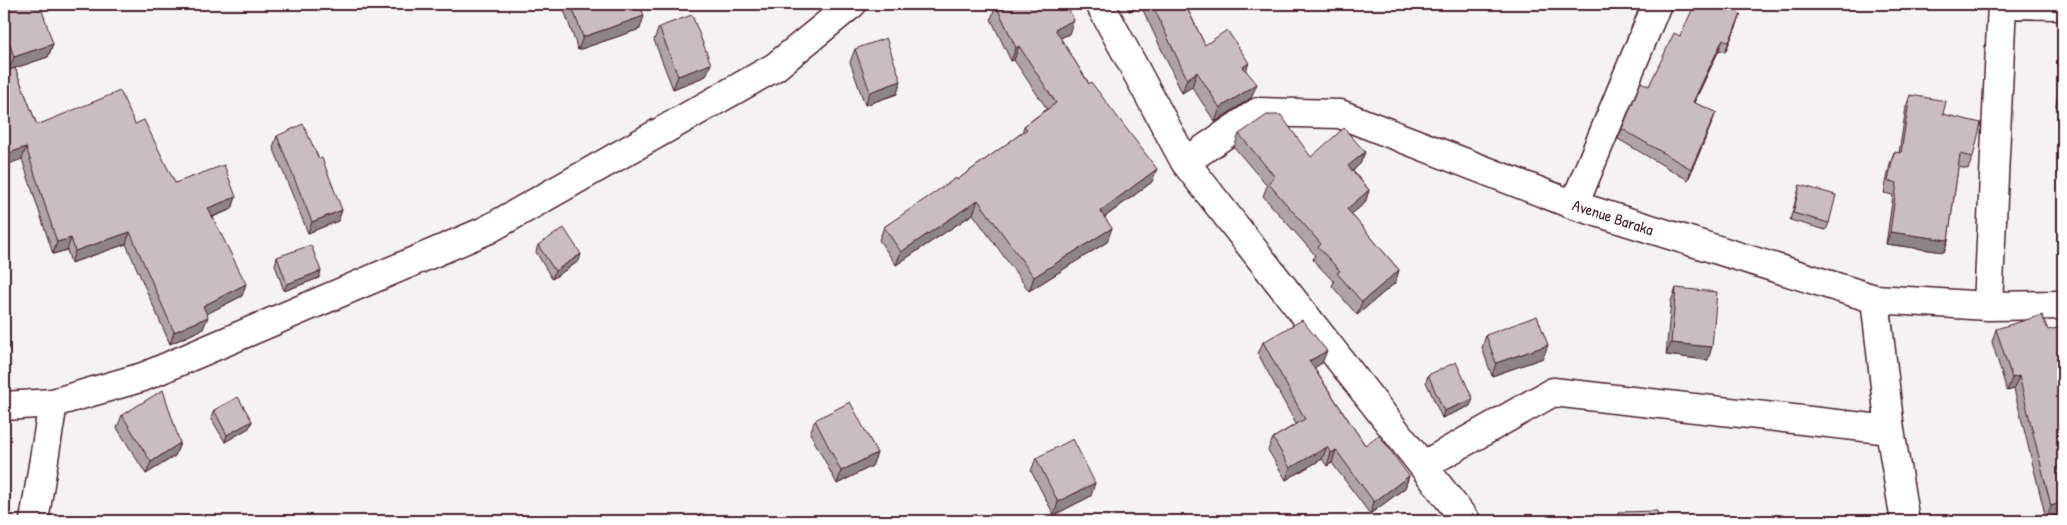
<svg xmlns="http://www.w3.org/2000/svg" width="2067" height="525" viewBox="0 0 2067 525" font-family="'Patrick Hand',sans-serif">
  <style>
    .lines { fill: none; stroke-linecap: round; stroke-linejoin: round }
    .minor-casing { stroke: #4a1f2b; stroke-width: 31 }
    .minor { stroke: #fff; stroke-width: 28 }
    .wall { fill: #aea3a6; stroke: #4a1f2b }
    .shaded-wall { fill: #8d8487; stroke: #4a1f2b }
    .building { fill: #cabdc1; stroke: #4a1f2b }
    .labels { text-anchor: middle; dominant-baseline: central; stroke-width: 5; stroke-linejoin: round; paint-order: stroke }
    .street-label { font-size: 16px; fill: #4a1f2b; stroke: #fff }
  </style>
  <rect width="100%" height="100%" fill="#f4f2f2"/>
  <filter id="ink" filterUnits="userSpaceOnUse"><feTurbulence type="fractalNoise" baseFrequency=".02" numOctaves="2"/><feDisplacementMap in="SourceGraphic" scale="10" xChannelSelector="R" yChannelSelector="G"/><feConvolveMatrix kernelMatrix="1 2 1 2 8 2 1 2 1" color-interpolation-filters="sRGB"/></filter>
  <g filter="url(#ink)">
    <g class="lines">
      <defs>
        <path id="minor" d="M1100 4 1185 162 1466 521
          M2002 4 2063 5
          M1185 162 1258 112 1340 114 1574 205 1875 299 1988 306 2063 305
          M1574 205 1657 4
          M1875 299 1890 430 1905 521
          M1988 306 2002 4
          M4 406 53 403 143 377 487 230 775 67 852 4
          M1424 465 1553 392 1890 430
          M34 521 53 403"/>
      </defs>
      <!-- minor casing -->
      <use href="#minor" class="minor-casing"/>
      <!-- minor -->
      <use href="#minor" class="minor"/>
    </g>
    <!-- wall -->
    <path class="wall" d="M4 4 53 44 48 57 15 68 37 125 135 124 175 183 236 197 232 209 213 217 242 296 206 314 203 329 170 344 126 244 71 263 67 250 53 254 22 159 9 70 4 53Z
      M562 4H640V29L578 50Z
      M1126 4H1185L1205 45 1246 71 1251 98 1215 122 1192 87 1182 93 1141 6 1129 11Z
      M996 5 1069 34 1060 38 1152 182 1105 217 1107 242 1029 291 973 214 896 265 879 240 884 227 957 180 1022 133 1024 126 1047 109 1014 60 1011 61 991 19Z
      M1737 25 1725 52 1719 50 1694 103 1716 112 1688 180 1618 139 1622 129 1680 36Z
      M659 27 706 76 673 89 654 40Z
      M2063 48V106H2056Z
      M855 49 897 94 865 105 850 62Z
      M1910 95 1943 114 1973 157 1968 169 1958 167 1948 240 1944 252 1886 244 1893 195 1884 193 1890 164 1894 152 1899 153 1906 107Z
      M1239 134 1311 157 1365 152 1360 164 1353 171 1369 190 1365 203 1351 214 1399 270 1395 283 1357 315 1332 286 1334 282 1313 260 1315 255 1263 196 1267 186 1234 147Z
      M277 136 342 210 338 221 308 233 273 147Z
      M1800 185 1829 223 1826 230 1790 220Z
      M538 245 579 261 552 279 536 252Z
      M277 257 319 278 284 291 275 265Z
      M1676 288 1708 360 1666 355 1671 301Z
      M1996 329 2063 398V514L2046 518 2014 389 2007 391 1992 342Z
      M1486 335 1543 358 1492 376 1482 348Z
      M1263 342 1322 363 1314 368 1365 445 1409 476 1405 488 1370 514 1332 463 1327 466 1322 459 1286 480 1268 450 1273 438 1296 424 1258 354Z
      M1428 375 1470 406 1442 418 1426 382Z
      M214 410 252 421 249 428 225 442 211 418Z
      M122 415 180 443 175 456 146 474 117 428Z
      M815 420 877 453 872 466 837 484 810 433Z
      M1036 458 1091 496 1054 515 1031 471Z
      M1619 512 1658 521H1615Z"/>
    <!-- shaded-wall -->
    <path class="shaded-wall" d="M1132 4H1141V6L1129 11Z
      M1741 14 1737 25 1725 52 1729 42Z
      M644 16 640 29 578 50 583 37Z
      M1074 20 1069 34 1050 43 1055 29Z
      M1723 39 1719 50 1689 113 1693 102Z
      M53 44 48 57 9 70 14 57Z
      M1019 46 1014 60 1011 61 1016 48Z
      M1249 63 1244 77 1243 67Z
      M711 64 706 76 673 89 678 76Z
      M1197 72 1192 87 1182 93 1187 79Z
      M901 81 897 94 865 105 870 92Z
      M1257 84 1251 98 1215 122 1220 108Z
      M2060 95H2063V106H2056Z
      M1716 112 1712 123 1688 180 1691 169Z
      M26 147 22 159 4 166V155Z
      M1365 152 1360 164 1344 179 1348 166Z
      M1157 169 1152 182 1095 224 1100 211Z
      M1369 190 1365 203 1342 222 1347 209Z
      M236 197 232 209 204 220 208 208Z
      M978 200 973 214 896 265 901 252Z
      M342 210 338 221 308 233 312 222Z
      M1112 228 1107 242 1029 291 1034 277Z
      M130 232 126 244 71 263 75 251Z
      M1890 232 1948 240 1944 252 1886 244Z
      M71 238 67 250 53 254 57 242Z
      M581 254 579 261 552 279 555 271Z
      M1399 270 1395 283 1357 315 1362 302Z
      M321 271 319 278 284 291 287 284Z
      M246 284 242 296 199 318 203 306Z
      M208 317 203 329 170 344 174 332Z
      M1671 343 1712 347 1708 360 1666 355Z
      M1548 345 1543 358 1492 376 1496 363Z
      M1327 351 1322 363 1305 373 1309 361Z
      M2019 376 2014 389 2007 391 2012 378Z
      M2063 386V398L2055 400 2060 387Z
      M1473 399 1470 406 1442 418 1444 411Z
      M252 421 249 428 225 442 227 435Z
      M180 443 175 456 146 474 151 462Z
      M1327 447 1322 459 1286 480 1290 468Z
      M1336 450 1332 463 1327 466 1331 453Z
      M877 453 872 466 837 484 841 471Z
      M1409 476 1405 488 1370 514 1374 502Z
      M1095 483 1091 496 1054 515 1058 502Z
      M2063 502V514L2046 518 2051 506Z"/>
    <!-- building -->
    <path class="building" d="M4 4H40L53 44 14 57 4 26Z
      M571 4H640L644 16 583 37Z
      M1000 4H1066L1074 20 1055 29 1089 84 1091 82 1157 169 1100 211 1112 228 1034 277 978 200 901 252 884 227 956 178 957 180 1027 129 1024 126 1056 103 1019 46 1016 48 996 5Z
      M1152 4H1185L1205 45 1227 30 1249 63 1243 67 1257 84 1220 108 1197 72 1187 79Z
      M1695 4H1716L1741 14 1729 42 1723 39 1693 102 1716 112 1691 169 1622 129 1641 82 1649 86 1674 33 1680 36Z
      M692 15 711 64 678 76 659 27Z
      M886 38 901 81 870 92 855 49Z
      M15 68 37 125 120 91 135 124 144 120 175 183 224 165 236 197 208 208 246 284 203 306 208 317 174 332 130 232 75 251 71 238 57 242 26 147 4 155V72Z
      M2063 70V95H2060Z
      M1910 95 1946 101 1943 114 1981 123 1973 157 1960 154 1948 240 1890 232 1897 183 1888 181 1894 152 1901 153Z
      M1267 115H1281L1311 157 1344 128 1365 152 1348 166 1369 190 1347 209 1399 270 1362 302 1337 273 1340 271 1318 247 1321 244 1268 183 1275 177 1239 134Z
      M303 124 319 159 322 158 342 210 312 222 277 136Z
      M1800 185 1836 195 1829 223 1793 213Z
      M564 228 581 254 555 271 538 245Z
      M311 245 321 271 287 284 277 257Z
      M1676 288 1717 292 1712 347 1671 343Z
      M2042 315 2048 330 2063 327V386L2060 387 2063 401V502L2051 506 2019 376 2012 378 1996 329Z
      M1537 316 1548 345 1496 363 1486 335Z
      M1302 320 1327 351 1309 361 1365 445 1379 435 1409 476 1374 502 1336 450 1331 453 1327 447 1290 468 1273 438 1305 419 1263 342Z
      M1456 362 1473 399 1444 411 1428 375Z
      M163 390 180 443 151 462 122 415Z
      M238 397 252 421 227 435 214 410Z
      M850 402 877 453 841 471 815 420Z
      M1073 439 1095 483 1058 502 1036 458Z
      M1657 511 1658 521H1619V512Z"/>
  </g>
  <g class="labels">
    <!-- street labels -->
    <g class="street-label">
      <text transform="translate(1613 217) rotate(18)">Avenue Baraka</text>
    </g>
  </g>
  <!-- margin -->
  <rect width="2067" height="525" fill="none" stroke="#fff" stroke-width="20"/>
  <rect x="10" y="10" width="2047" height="505" fill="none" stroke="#4a1f2b" stroke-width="2" filter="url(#ink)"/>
</svg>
